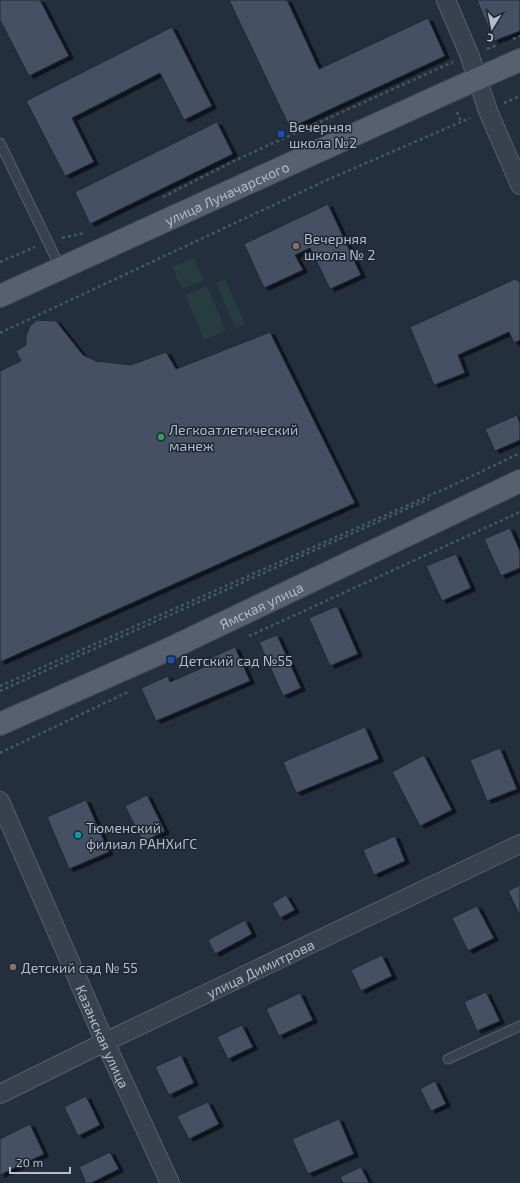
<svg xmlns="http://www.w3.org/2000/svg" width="520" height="1183" viewBox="0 0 520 1183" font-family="'Exo 2',sans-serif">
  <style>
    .green { fill: #263c3f }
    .building { fill: #455162; stroke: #1f2835; filter: url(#shadow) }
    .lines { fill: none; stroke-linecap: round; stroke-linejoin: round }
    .lane-casing { stroke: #565f6c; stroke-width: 11 }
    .street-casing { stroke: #565f6c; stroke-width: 20 }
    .primary-casing { stroke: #414a57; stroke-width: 24 }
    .path { stroke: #44595c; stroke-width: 2.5; stroke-dasharray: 3 3; stroke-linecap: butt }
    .lane { stroke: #38414e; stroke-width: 9 }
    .street { stroke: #38414e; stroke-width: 18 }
    .primary { stroke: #56606e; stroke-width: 22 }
    .transit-dot { fill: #1a4fb4; stroke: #1d2633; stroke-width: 1.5 }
    .education-dot { fill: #8d6e63; stroke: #1d2633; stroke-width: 1.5 }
    .leisure-dot { fill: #2e9e5b; stroke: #1d2633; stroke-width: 1.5 }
    .culture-dot { fill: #0f9aa8; stroke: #1d2633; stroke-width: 1.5 }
    .labels { text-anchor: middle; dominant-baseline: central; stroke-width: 3; stroke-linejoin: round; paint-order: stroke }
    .poi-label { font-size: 14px; fill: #b4bcc9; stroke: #1d2633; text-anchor: start }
    .street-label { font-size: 14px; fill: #b4bcc9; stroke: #1d2633 }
  </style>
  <defs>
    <filter id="shadow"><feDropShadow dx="4.5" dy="2.5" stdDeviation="0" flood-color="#0009"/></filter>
  </defs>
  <rect width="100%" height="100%" fill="#242f3e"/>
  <!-- green -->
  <path class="green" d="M194 258 204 280 182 289 172 267Z
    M225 279 245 324 235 328 216 283Z
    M207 286 226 331 204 340 185 295Z"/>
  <!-- building -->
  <path class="building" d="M0 0H40L69 56 29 76 0 20Z
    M229 0H287L319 69 428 18 445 56 290 128Z
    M477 0H520V31L494 41Z
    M172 27 212 106 184 120 160 73 72 118 94 162 65 176 26 101Z
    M217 122 233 154 90 224 75 192Z
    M328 204 361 275 330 289 310 248 295 255 303 270 264 288 244 244Z
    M515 279 520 282V340L514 343 509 332 458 355 465 373 434 385 410 327Z
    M37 320 56 321 83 355 96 361 131 365 166 352 176 369 270 332 355 503 0 662V371L21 361 16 351 26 345V336L30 326Z
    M517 415 520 423V440L495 451 485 429Z
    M510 528 520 551V568L501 576 484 539Z
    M456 554 471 588 442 601 426 566Z
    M337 606 358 654 330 666 309 618Z
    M277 635 301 688 283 696 259 642Z
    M235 647 250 681 156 721 141 688 168 676 170 682 211 664 208 659Z
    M365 727 379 759 296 793 283 762Z
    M500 748 517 789 487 801 470 760Z
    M424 755 452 810 420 826 392 772Z
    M147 795 165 831 143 842 125 806Z
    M86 800 109 852 69 869 47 817Z
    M395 836 405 861 374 875 363 850Z
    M520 885V916L508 891Z
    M286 895 295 910 280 918 272 903Z
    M477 906 494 938 468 951 452 918Z
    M245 920 252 934 215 954 208 940Z
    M382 955 392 976 361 991 351 970Z
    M486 992 500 1021 477 1031 464 1002Z
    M300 993 313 1020 279 1036 266 1009Z
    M242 1025 253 1047 228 1059 217 1037Z
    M181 1055 194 1083 169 1095 155 1067Z
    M435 1081 446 1104 431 1111 420 1089Z
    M86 1096 100 1125 78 1136 64 1107Z
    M208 1102 219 1124 189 1139 177 1116Z
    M339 1119 354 1154 308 1174 292 1139Z
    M30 1124 44 1154 0 1175V1139Z
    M110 1152 119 1169 91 1183H86L79 1167Z
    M361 1167 369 1183H343L340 1177Z"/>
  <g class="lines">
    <defs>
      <path id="lane" d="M0 143 61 269
        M448 1059 520 1026"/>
      <g id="street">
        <path d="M446 0 469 54 488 111 520 185"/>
        <path id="s1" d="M0 801 105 1042 170 1183"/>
        <path id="s2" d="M0 1094 105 1042 520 844"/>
      </g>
      <g id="primary">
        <path id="s3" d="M0 296 448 92 520 60"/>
        <path id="s4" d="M0 724 167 650 520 481"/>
      </g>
    </defs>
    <!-- lane casing -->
    <use href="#lane" class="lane-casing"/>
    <!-- street casing -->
    <use href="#street" class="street-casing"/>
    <!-- primary casing -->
    <use href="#primary" class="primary-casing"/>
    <!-- path -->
    <path class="path" d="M513 39 520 36
      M487 49 497 45
      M504 103 520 96
      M457 112 461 122
      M163 197 238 159 453 62
      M62 238 84 233
      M0 262 35 247
      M0 333 327 180 470 118
      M249 636 520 512
      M0 686 449 487 520 453
      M0 691 429 499
      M0 753 130 691"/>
    <!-- lane -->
    <use href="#lane" class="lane"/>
    <!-- street -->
    <use href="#street" class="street"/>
    <!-- primary -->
    <use href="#primary" class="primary"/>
  </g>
  <!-- markers -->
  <g class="transit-dot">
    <rect x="277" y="130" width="8" height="8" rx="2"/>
    <rect x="167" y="656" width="8" height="8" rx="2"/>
  </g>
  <g class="education-dot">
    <circle cx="296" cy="246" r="4"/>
    <circle cx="13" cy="967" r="4"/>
  </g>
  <circle class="leisure-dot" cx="161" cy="437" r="4"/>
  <circle class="culture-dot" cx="78" cy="835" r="4"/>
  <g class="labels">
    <!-- poi labels -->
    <g class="poi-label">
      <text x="289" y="126">Вечерняя<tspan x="289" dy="16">школа №2</tspan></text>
      <text x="304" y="238">Вечерняя<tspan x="304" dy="16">школа № 2</tspan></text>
      <text x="169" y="429">Легкоатлетический<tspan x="169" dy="16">манеж</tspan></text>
      <text x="179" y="660">Детский сад №55</text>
      <text x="86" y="827">Тюменский<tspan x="86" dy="16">филиал РАНХиГС</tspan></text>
      <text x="21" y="967">Детский сад № 55</text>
    </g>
    <!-- street labels -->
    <g class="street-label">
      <text stroke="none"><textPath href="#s3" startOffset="249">улица Луначарского</textPath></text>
      <text stroke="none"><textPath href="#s4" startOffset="287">Ямская улица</textPath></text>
      <text stroke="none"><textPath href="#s2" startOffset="289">улица Димитрова</textPath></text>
      <text stroke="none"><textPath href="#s1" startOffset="257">Казанская улица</textPath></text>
    </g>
  </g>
  <!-- north arrow -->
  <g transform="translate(492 28) rotate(190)" stroke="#1d2633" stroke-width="3" paint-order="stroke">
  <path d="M0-3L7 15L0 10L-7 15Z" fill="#b4bcc9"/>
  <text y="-6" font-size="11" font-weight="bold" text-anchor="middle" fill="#b4bcc9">С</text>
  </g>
  <!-- scale -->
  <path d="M10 1167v6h60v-6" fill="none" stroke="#b4bcc9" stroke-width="2"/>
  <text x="16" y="1167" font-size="12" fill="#b4bcc9" stroke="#1d2633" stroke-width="3" paint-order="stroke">20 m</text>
</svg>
